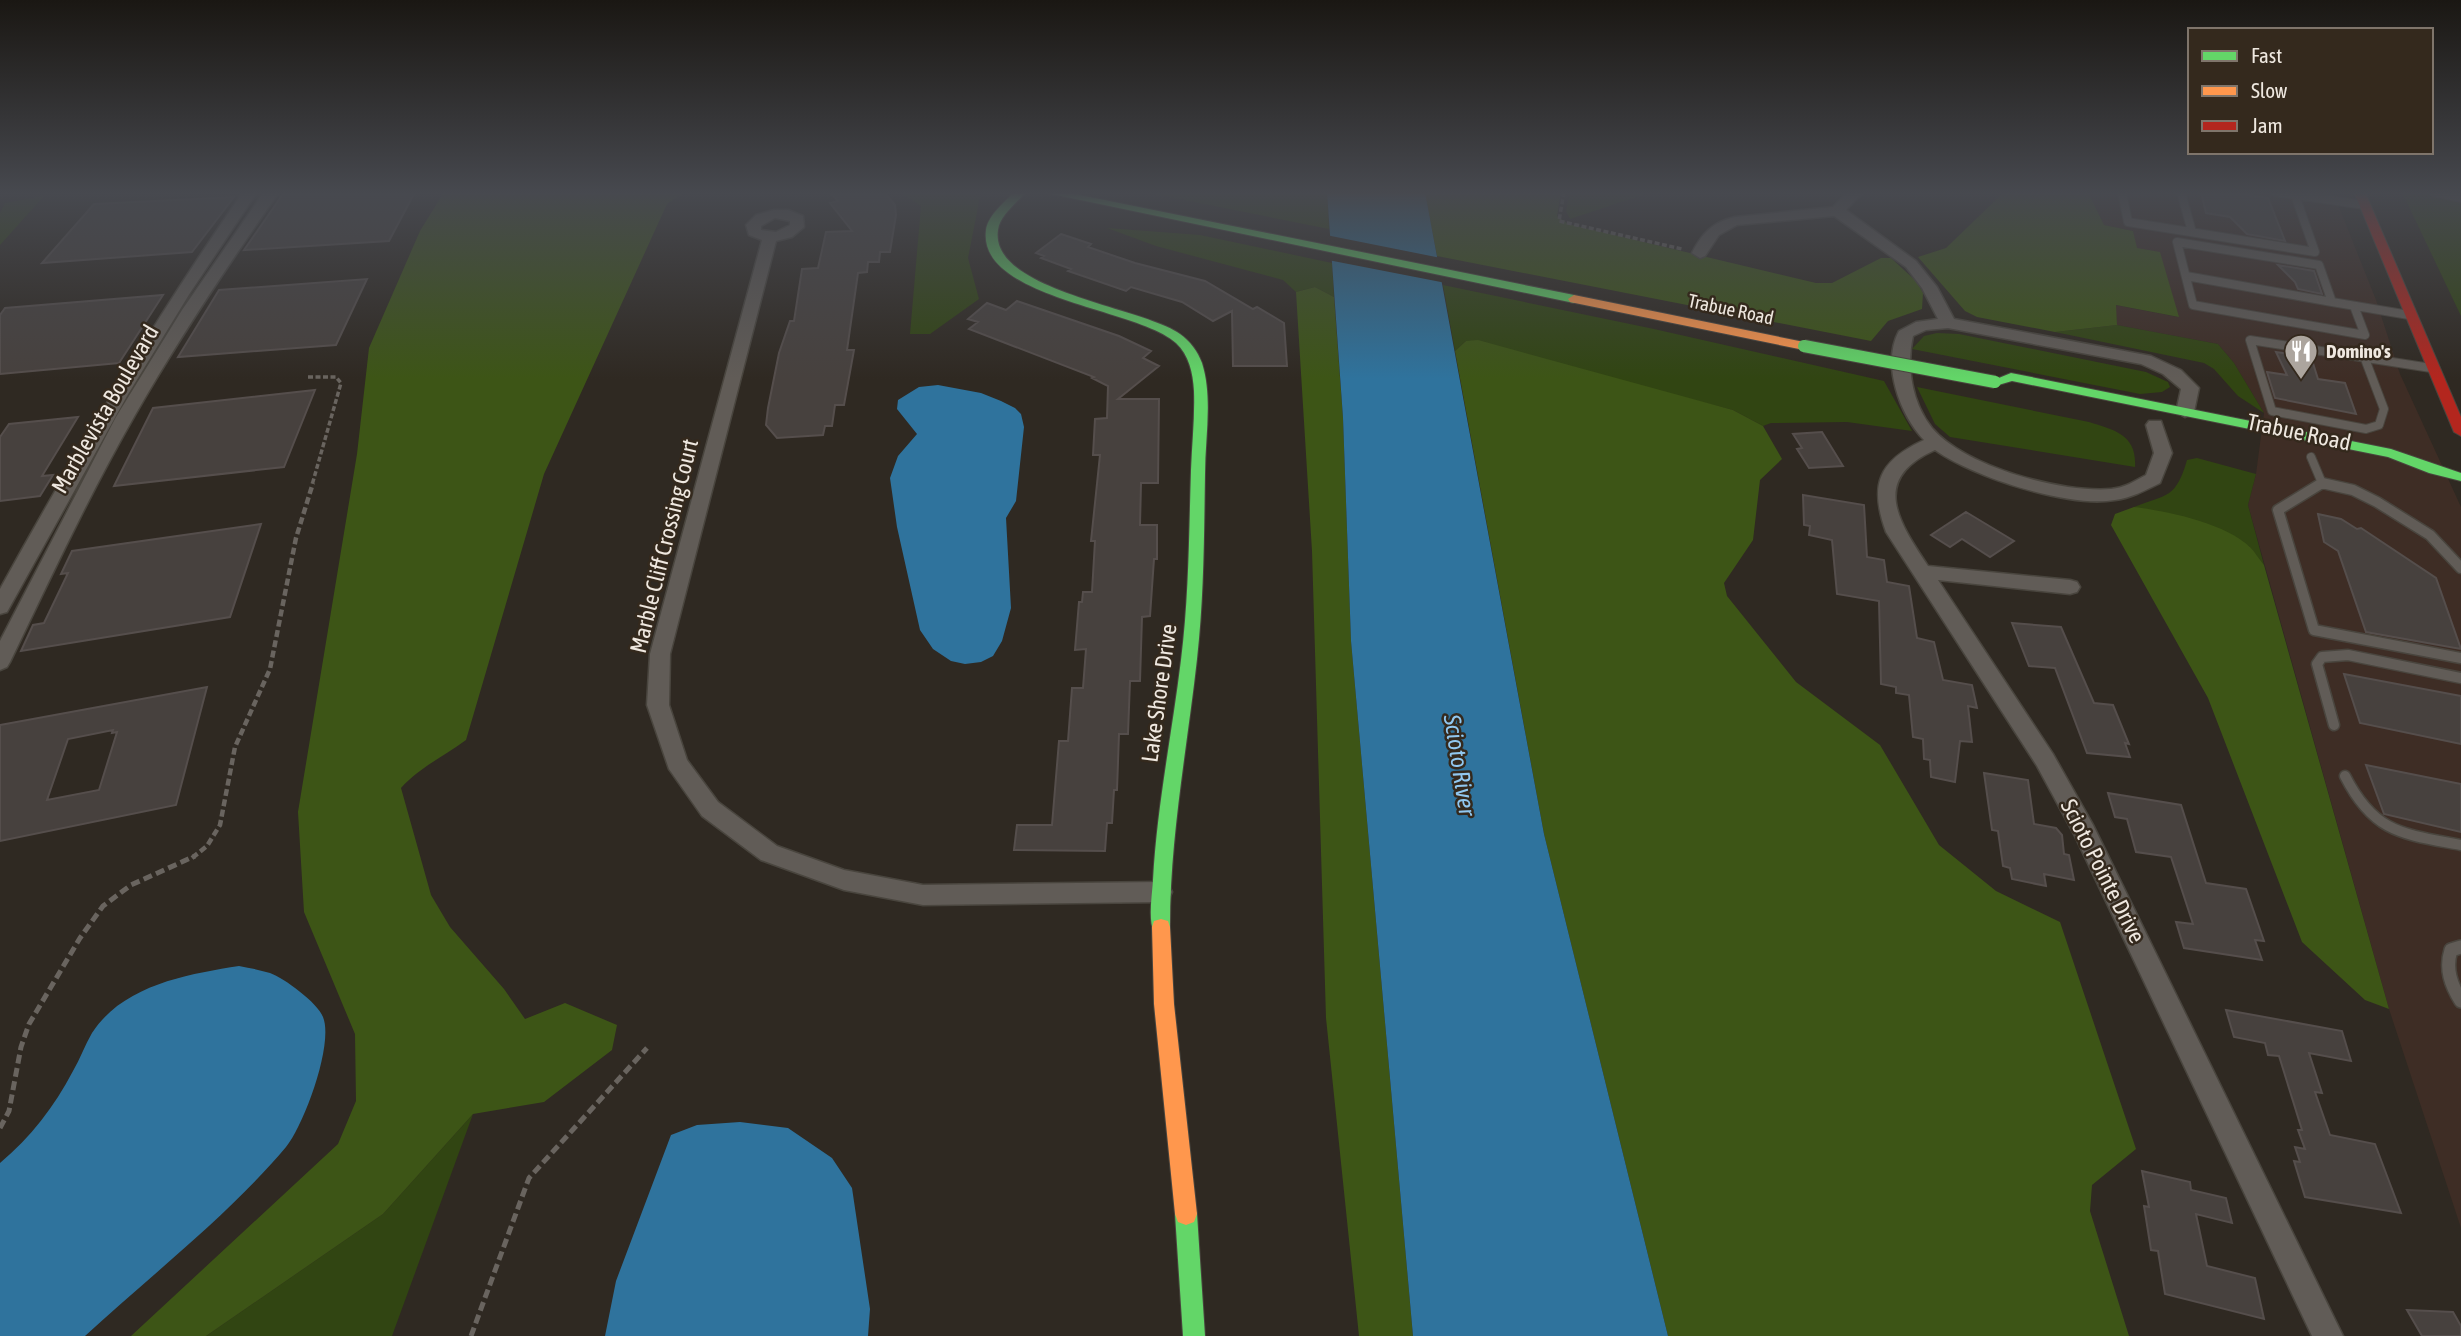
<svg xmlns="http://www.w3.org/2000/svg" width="2461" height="1336" viewBox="0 0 2461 1336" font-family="'Asap Condensed',sans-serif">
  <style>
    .commercial { fill: #3e2d25 }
    .green { fill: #314512 }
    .forest { fill: #3d5516 }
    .water { fill: #2f739d }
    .pier { fill: #2f2922 }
    .building { fill: #47413e; stroke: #554e4c; stroke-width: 2; fill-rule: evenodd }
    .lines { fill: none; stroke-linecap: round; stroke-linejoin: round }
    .lane-far2-casing { stroke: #49453e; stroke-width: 10 }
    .lane-far1-casing { stroke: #49453e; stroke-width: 13 }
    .lane-casing { stroke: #49453e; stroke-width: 16 }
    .street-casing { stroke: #49453e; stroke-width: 3 }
    .fast-casing { stroke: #49453e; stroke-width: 2 }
    .slow-casing { stroke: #49453e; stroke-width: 2 }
    .jam-casing { stroke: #49453e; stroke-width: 2 }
    .path-far2 { stroke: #69645f; stroke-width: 3.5; stroke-dasharray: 5 2.5; stroke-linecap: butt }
    .path-far1 { stroke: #69645f; stroke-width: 4.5; stroke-dasharray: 7 3.5; stroke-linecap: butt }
    .path { stroke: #69645f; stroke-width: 5; stroke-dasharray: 9 4.5; stroke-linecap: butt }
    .lane-far2 { stroke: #615c57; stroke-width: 8 }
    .lane-far1 { stroke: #615c57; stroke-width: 10 }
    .lane { stroke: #615c57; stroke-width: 13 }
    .street { fill: #615c57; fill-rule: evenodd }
    .fast { fill: #63d668; fill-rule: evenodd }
    .slow { fill: #ff974d; fill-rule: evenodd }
    .jam { fill: #b3261e; fill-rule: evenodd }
    .fast-bridge-casing { stroke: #49453e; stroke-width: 14; stroke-linecap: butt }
    .fast-bridge { stroke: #63d668; stroke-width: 12 }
    .labels { text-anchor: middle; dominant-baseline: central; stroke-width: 5; stroke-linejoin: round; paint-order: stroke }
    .far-street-label { font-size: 19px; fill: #efe8e0; stroke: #34291d }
    .far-poi-label { font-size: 19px; font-weight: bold; fill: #efe8e0; stroke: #34291d; text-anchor: start }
    .street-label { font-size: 23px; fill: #efe8e0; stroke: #34291d }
    .water-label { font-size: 24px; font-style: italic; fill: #91c8f0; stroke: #34291d }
  </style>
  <rect width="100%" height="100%" fill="#2f2922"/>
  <!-- commercial -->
  <path class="commercial" d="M2088 192H2333L2376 300 2400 374 2461 507V1228L2389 1009 2248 505 2256 474 2264 413 2234 363 2218 344 2117 325 2115 305 2178 317 2136 248 2133 231 2104 225Z"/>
  <!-- green -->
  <path class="green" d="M900 192H971L980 197 968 258 979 299 930 334H910L921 206Z
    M1145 192H1327L1329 229Z
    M1570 192H1651L1570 219 1566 211Z
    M2402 192H2461V316Z
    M44 196 0 245V213L5 203Z
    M1107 228 1200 235 1332 263 1334 297 1315 287 1296 292 1283 280 1156 246Z
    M1443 285 1654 329 1884 381 1912 431 1847 422 1771 423 1763 426 1733 410 1466 341 1455 351Z
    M2117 325 2218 344 2234 363 2264 413 2238 396 2214 369 2204 363 2055 332Z
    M1937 333 1959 334 2146 372 2168 382 2170 387 2162 392 2140 394 1912 349 1924 336Z
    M1917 387 2089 422C2115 430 2137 435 2135 467L1950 437 1935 424Z
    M2197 458 2256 474 2248 505 2264 565 2249 546 2134 507C2168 494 2176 498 2187 460Z
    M473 1114 392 1336H206L383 1214Z"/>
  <!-- forest -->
  <path class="forest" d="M444 192H684L667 204 544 474 466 740C443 757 420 767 401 788L431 895 450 927 504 989 525 1019 565 1003 617 1025 612 1050 544 1102 473 1114 383 1214 206 1336H131L338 1144 356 1101 355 1034 304 912 298 812 357 454 369 348 420 231Z
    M1561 192 1557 216 1568 224 1816 283H1832L1881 258H1891L1917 282 1923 293 1922 309 1888 321 1871 341 1437 256 1425 193Z
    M2004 192H2088L2104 225 2133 231 2137 248 2160 252 2179 317 2116 305 2117 325 2055 332 1977 317 1965 311 1918 257 1946 248Z
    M1315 287 1334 297 1343 418 1351 641 1413 1336H1359L1326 1018 1312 551 1296 292Z
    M1478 340 1733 410 1763 426 1782 459 1760 480 1753 540 1724 583 1727 596 1796 682 1880 745 1939 845 1996 891 2060 922 2136 1149 2092 1185 2090 1211 2129 1336H1668L1544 834 1455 351 1466 341Z
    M2134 507C2167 511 2225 523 2250 547 2255 552 2259 559 2264 565L2389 1009 2365 1000 2302 942 2208 698 2111 525 2115 514Z"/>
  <!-- water -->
  <path class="water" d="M1327 192H1425L1544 834 1668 1336H1413L1351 641 1343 418Z
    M938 385 981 393 1001 401 1015 408 1021 414 1024 427 1016 501 1006 518 1011 608 1002 641 993 656 981 662 965 664 951 661 933 649 920 630 897 527 890 478 898 456 917 434 897 409 898 400 919 387Z
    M239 966C250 968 260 970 270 973 284 978 318 1003 323 1017 334 1044 304 1125 286 1147 229 1215 150 1276 85 1336H0V1163C31 1137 54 1107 73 1071 80 1059 85 1045 92 1033 123 985 188 974 239 966Z
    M740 1122 788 1128 832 1158 852 1188 870 1309 868 1336H605L616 1281 671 1135 697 1125Z"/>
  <!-- pier -->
  <path class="pier" d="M1326 235 1441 258 1446 283 1328 260Z"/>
  <!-- building -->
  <path class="building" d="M320 192H415L389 241 244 250 283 194Z
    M830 192H884L895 205 896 215 890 252H880L879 262H868L867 272 858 273 847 350H854L844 405H835L832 426H825L823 435 777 438 766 425 768 408 779 353 790 321H794L802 269 818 268 826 232 852 231 830 203 838 201Z
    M2201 192H2229L2268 198 2285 241 2247 234 2230 217 2206 213Z
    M234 197 192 252 42 263 94 204Z
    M1061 234 1091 244 1088 247 1135 263 1205 281 1253 309 1257 307 1284 323 1287 366H1233L1232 311 1213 321 1182 302 1131 287 1126 291 1068 271 1071 269 1041 258 1044 256 1036 253Z
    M2278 265 2314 271 2322 294 2298 289 2295 282Z
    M367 279 336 345 178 357 219 290Z
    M163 295 119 363 0 374V315L5 308Z
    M1017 301 1119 336 1151 351 1143 358 1159 366 1118 399H1159L1158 483H1141L1140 525H1157V559H1154L1150 616 1142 617 1140 681H1130L1128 734H1119L1117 790H1114L1112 823H1107L1105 851 1014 850 1017 825H1052L1059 741H1068L1072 688H1083L1086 649 1075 650 1079 602H1082L1083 592H1092L1095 541H1091L1100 455H1093L1095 419 1107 418 1108 386 1092 378 1094 377 969 329 978 322 968 319 987 303 1006 310Z
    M2276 352 2311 357 2318 379 2345 383 2356 414 2275 398 2267 372 2287 375Z
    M315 390 284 467 114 486 153 408Z
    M78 417 42 476 53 475 40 496 0 501V437L9 424Z
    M1822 432 1843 466 1809 468 1797 449 1802 448 1793 434Z
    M1803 495 1864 505 1867 557 1884 560 1887 582 1909 586 1917 638 1934 642 1943 680 1972 685 1977 708 1968 706 1972 742 1960 741 1955 782 1931 777 1930 760 1924 759 1923 739 1913 737 1909 695 1896 693V687L1881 684 1879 601 1837 594 1832 540 1809 535 1810 526 1804 525Z
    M1966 512 2014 541 1990 557 1962 539 1950 547 1931 535Z
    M2318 514 2341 519 2357 529 2361 528 2436 578 2461 649 2366 632 2338 551 2324 542Z
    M261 524 230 617 21 651 33 625 44 623 68 573 61 574 72 551Z
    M2012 623 2061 627 2094 703 2113 705 2129 744 2125 743 2130 757 2087 753 2055 668 2029 666Z
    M2344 674 2461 696V744L2360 723Z
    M207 687 176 805 0 841V725ZM113 730 112 733 117 732 99 790 47 800 68 739Z
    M2366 765 2461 784V832L2384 814Z
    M1984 773 2028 780 2034 824 2056 828 2062 835 2064 854 2069 855 2074 880 2044 874 2046 886 2012 879 2010 868 2003 866 1998 831 1992 830Z
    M2108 793 2181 805 2206 883 2246 889 2264 941 2255 940 2262 960 2184 948 2176 922 2193 924 2171 857 2136 852 2127 819 2115 817Z
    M2226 1010 2342 1031 2351 1061 2309 1053 2322 1093 2315 1092 2330 1135 2375 1144 2401 1213 2305 1197 2294 1161 2300 1162 2295 1147 2305 1149 2298 1130H2302L2279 1056 2268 1055 2265 1043 2234 1037Z
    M2142 1171 2190 1182 2191 1190 2226 1198 2232 1223 2196 1214 2207 1266 2255 1278 2264 1319 2165 1294 2158 1251 2151 1250 2144 1206 2149 1207Z
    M2407 1310 2453 1312 2461 1326V1336H2422Z"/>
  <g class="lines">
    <defs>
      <path id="lane-far2" d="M2122 192 2128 222 2315 252 2295 195
        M2181 192 2192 232
        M2275 192 2365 205
        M2434 192 2461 198
        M2186 276 2332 302
        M2354 306 2365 335 2193 305 2177 242 2319 265 2332 302 2409 315
        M2365 359 2384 409 2379 425 2366 429 2272 411 2250 340 2431 368
        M2311 457 2322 483
        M2319 485H2329"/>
      <path id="lane-far1" d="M2461 568 2430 535 2377 502 2353 490 2322 483 2278 510 2314 630 2461 658
        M2334 725 2317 664 2322 657 2348 655 2461 678
        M2345 776C2374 833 2402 834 2461 845"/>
      <path id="lane" d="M2461 947 2451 950C2445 969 2451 985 2461 1001"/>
      <path id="street" d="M243 192H257L190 293 127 396 7 612 0 614V589C75 453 154 320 243 192Z
        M264 192H279C228 265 179 338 135 415 89 495 50 579 10 662L7 667 0 670V641L116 417 182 310Z
        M1847 192H1863L1846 210 1916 261 1937 287 1954 319 2151 356 2181 370 2199 388 2194 412 2185 417 2176 412 2181 389 2163 374 2141 364 1948 328 1926 330 1913 336C1906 367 1912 403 1932 428 1965 467 2062 493 2111 489 2124 488 2135 481 2146 475L2154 453 2146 425 2149 421H2161L2172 453 2160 483C2146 490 2131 498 2115 500 2069 508 1973 477 1935 450 1870 479 1898 521 1928 566L2070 580 2077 582 2080 587 2077 592 2070 594 1938 580 2053 754 2093 825 2343 1336H2312L2075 836 2037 766 1886 532C1869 485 1878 461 1924 440 1900 415 1881 364 1899 331L1916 322 1938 319 1922 288 1906 267 1834 216 1737 225 1719 235 1705 256 1700 258 1692 253C1702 233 1713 222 1735 217L1833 207Z
        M774 210H788L803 216 804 227 792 237 776 241 670 654 669 705 687 760 718 802 777 846 844 870 923 885 1160 882 1169 885 1172 892 1169 899 1160 902 923 905 844 890 761 860 702 816 669 769 647 705 650 654 762 240 749 235 746 225 756 215ZM775 218 790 221V225L776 232 761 230V226Z"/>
      <path id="fast" d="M1014 192H1026C1017 203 1000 215 998 230 989 291 1143 307 1180 334 1190 341 1198 352 1202 363 1213 398 1205 438 1205 474 1204 536 1204 597 1197 659 1187 749 1170 836 1170 927L1168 933 1161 935 1154 933C1148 919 1152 896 1153 880 1157 806 1172 734 1181 660 1189 597 1189 533 1191 470 1192 443 1195 417 1194 391 1193 373 1189 355 1176 343 1138 308 977 299 986 230 988 215 1005 202 1014 192Z
        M1042 192H1065L1574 295 1580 299 1574 303Z
        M2011 373 2391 449 2461 473V481L2429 473 2388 457 2012 381 1995 386 1989 382Z
        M1186 1203 1194 1206 1197 1214 1205 1336H1183L1175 1214 1178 1206Z"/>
      <path id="slow" d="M1574 295 1804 342 1810 346 1804 350 1570 302 1568 299Z
        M1161 919 1168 921 1170 927 1174 1004 1197 1214 1194 1222 1186 1225 1178 1222 1175 1214 1154 1004 1152 927 1154 921Z"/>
      <path id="jam" d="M2354 192H2365L2461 417V436L2454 432Z"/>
    </defs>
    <!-- lane-far2 casing -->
    <use href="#lane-far2" class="lane-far2-casing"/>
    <!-- lane-far1 casing -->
    <use href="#lane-far1" class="lane-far1-casing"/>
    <!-- lane casing -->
    <use href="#lane" class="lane-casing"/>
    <!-- street casing -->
    <use href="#street" class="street-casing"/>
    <!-- fast casing -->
    <use href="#fast" class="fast-casing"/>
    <!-- slow casing -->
    <use href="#slow" class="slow-casing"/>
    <!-- jam casing -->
    <use href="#jam" class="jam-casing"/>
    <!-- path-far2 -->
    <path class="path-far2" d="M1564 192 1559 221 1682 249
      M308 377H336L341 383 312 485"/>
    <!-- path-far1 -->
    <path class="path-far1" d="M192 858 207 846 220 825 235 747 270 669 296 538 313 483"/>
    <!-- path -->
    <path class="path" d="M0 1128 9 1111 21 1047 29 1024 80 938 103 906 131 885 195 856
      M471 1336 529 1178 647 1048"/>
    <!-- lane-far2 -->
    <use href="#lane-far2" class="lane-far2"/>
    <!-- lane-far1 -->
    <use href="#lane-far1" class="lane-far1"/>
    <!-- lane -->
    <use href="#lane" class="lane"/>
    <!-- street -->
    <use href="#street" class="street"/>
    <!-- fast -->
    <use href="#fast" class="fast"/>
    <!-- slow -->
    <use href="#slow" class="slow"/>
    <!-- jam -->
    <use href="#jam" class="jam"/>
    <defs>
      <path id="fast-bridge" d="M1804 346 1995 382"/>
    </defs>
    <!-- fast-bridge casing -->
    <use href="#fast-bridge" class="fast-bridge-casing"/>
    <!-- fast-bridge -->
    <use href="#fast-bridge" class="fast-bridge"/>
  </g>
  <!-- sky -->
  <linearGradient id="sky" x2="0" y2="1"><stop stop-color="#1a1713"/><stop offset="0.51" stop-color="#47494f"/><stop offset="1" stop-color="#47494f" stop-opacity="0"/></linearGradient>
  <rect width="2461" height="379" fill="url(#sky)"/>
  <!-- icons -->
  <defs>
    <symbol id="restaurant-pin" viewBox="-11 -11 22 30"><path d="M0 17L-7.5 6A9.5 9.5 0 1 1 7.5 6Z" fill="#aca59e" stroke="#34291d"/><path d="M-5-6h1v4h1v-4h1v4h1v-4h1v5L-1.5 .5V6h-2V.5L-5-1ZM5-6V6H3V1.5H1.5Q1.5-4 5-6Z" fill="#fff"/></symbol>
  </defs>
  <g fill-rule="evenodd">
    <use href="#restaurant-pin" x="2282" y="332" width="38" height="52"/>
  </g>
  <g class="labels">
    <!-- far-street labels -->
    <g class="far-street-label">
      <text transform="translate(1731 309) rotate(12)">Trabue Road</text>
    </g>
    <!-- far-poi labels -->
    <g class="far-poi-label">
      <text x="2326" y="351">Domino's</text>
    </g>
    <!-- street labels -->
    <g class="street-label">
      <text transform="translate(105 409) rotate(-60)">Marblevista Boulevard</text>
      <text transform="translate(2299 432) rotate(12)">Trabue Road</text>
      <text transform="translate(664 546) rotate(-76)">Marble Cliff Crossing Court</text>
      <text transform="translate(1159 693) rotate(-82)">Lake Shore Drive</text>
      <text transform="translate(2103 871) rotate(63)">Scioto Pointe Drive</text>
    </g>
    <!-- water labels -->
    <g class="water-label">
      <text transform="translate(1460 765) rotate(81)">Scioto River</text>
    </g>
  </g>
  <!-- legend -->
  <rect x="2188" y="28" width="245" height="126" fill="#34291d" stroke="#7f756b" stroke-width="2"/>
  <rect x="2202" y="51" width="35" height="10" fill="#63d668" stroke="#7f756b" stroke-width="2"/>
  <text x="2251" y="63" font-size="21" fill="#efe8e0">Fast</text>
  <rect x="2202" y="86" width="35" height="10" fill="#ff974d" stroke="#7f756b" stroke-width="2"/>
  <text x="2251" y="98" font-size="21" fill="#efe8e0">Slow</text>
  <rect x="2202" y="121" width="35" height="10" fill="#b3261e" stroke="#7f756b" stroke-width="2"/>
  <text x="2251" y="133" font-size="21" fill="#efe8e0">Jam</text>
</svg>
